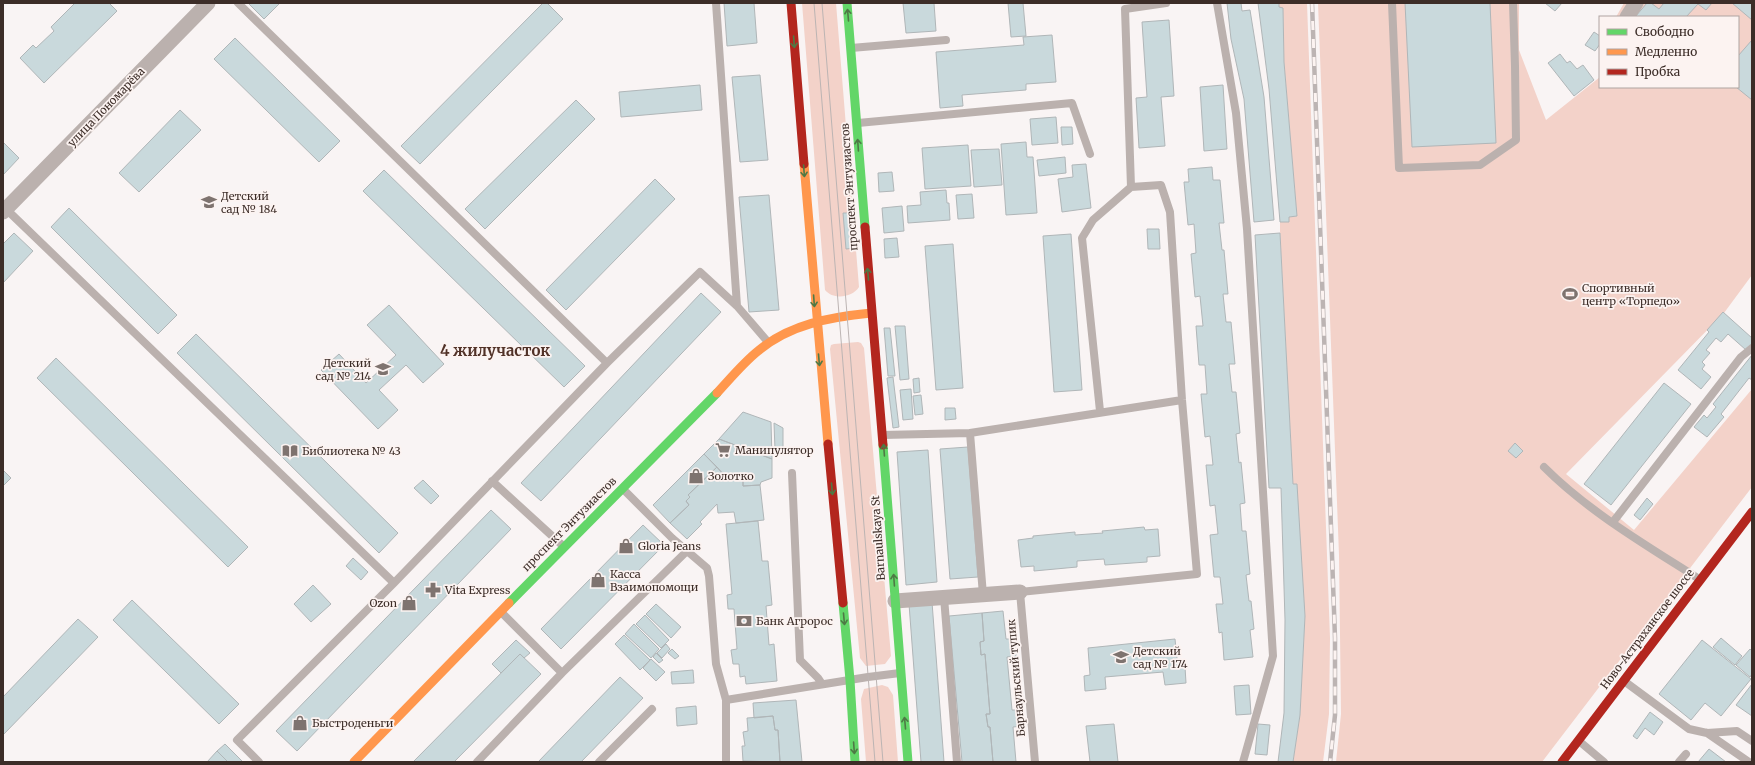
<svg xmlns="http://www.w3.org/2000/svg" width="1755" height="765" viewBox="0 0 1755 765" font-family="Merriweather,serif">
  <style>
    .green { fill: #f3d2c9 }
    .building { fill: #c9d9dc; stroke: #b0b6b8 }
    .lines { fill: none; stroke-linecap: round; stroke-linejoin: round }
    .lane { stroke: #bbb1ae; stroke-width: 8 }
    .street { stroke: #bbb1ae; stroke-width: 15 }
    .fast { stroke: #63d668; stroke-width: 9 }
    .slow { stroke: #ff974d; stroke-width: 9 }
    .jam { stroke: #b3261e; stroke-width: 9 }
    .tram { stroke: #bcb4b3; stroke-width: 1 }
    .rail-casing { stroke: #bcb4b3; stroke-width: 4.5 }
    .rail { stroke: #fcf3f1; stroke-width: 3; stroke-dasharray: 9; stroke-linecap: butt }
    .oneway { stroke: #4e7945 }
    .labels { text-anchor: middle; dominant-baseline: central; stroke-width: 3.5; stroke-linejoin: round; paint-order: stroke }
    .street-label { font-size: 11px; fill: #3c2d28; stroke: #fcf3f1 }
    .poi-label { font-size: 11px; fill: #3c2d28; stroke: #fcf3f1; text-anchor: start }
    .district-label { font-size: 15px; font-weight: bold; fill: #513228; stroke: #fcf3f1 }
  </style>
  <rect width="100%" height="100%" fill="#f9f4f4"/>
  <!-- green -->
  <path class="green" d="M802 3H836L859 287C852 298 833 300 825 290Z
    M1279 3H1307L1330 638 1329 714 1323 762H1293L1300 715 1305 616 1293 484 1280 233V222L1289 217 1297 216 1284 62 1283 9 1279 7Z
    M1318 3H1519V50L1546 120 1600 77V87H1738V17H1616L1624 3H1752V275L1724 313 1566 474 1634 530 1752 389V487L1542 762H1336L1341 714 1339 555Z
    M858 342 861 343 864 348 891 656 885 664 866 666 860 658 830 349 831 345 834 344Z
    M882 685 888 687 893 695 898 762H866L861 699 864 689Z"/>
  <!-- building -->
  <path class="building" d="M75 3H109L117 11 44 83 20 58 33 45 36 48 54 31 51 27Z
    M248 3H280L264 19Z
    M543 3H547L563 19 420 164 401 146Z
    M724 3H754L757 43 727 46Z
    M903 3H934L936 31 906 33Z
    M1008 3H1023L1026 36 1011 37Z
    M1227 3H1241L1242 11 1250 10 1264 97 1274 220 1254 222 1244 99 1231 39Z
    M1258 3H1279V7L1283 8 1284 62 1297 216 1289 217V222H1280L1269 89Z
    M1405 3H1490L1496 143 1412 147Z
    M1545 3H1562L1555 11Z
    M1647 3H1651L1659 9 1664 3H1712L1706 10 1698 4 1686 17H1635Z
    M1732 3H1752V20Z
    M1169 20 1174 96 1161 97 1165 146 1139 148 1136 98 1147 97 1142 22Z
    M1594 32 1600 36V44L1595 51 1585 45Z
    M1052 35 1056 82 1026 84V90L962 95 963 106 940 108 936 52 1024 45 1023 37Z
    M235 38 340 141 319 162 214 59Z
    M1752 40V100L1736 87H1738V56Z
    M1560 54 1567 63 1570 61 1577 69 1583 65 1594 80 1574 96 1548 63Z
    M760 75 768 160 740 162 732 77Z
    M700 85 702 110 621 117 619 92Z
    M1223 85 1227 149 1204 151 1200 87Z
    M576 100 595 119 485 229 465 209Z
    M180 110 201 130 139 192 119 173Z
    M1056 117 1058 143 1032 145 1030 119Z
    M1061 127H1072L1073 144 1062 145Z
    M3 142 19 158 3 175Z
    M1026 142 1027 157H1033L1037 213 1006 215 1001 144Z
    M968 145 971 186 925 189 922 148Z
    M999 149 1002 185 974 187 971 150Z
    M1065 157 1066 173 1039 176 1037 160Z
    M1086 164 1091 208 1062 212 1058 179 1073 177 1072 165Z
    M1212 167 1213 180H1220L1224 223H1219L1222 250H1224L1228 294H1223L1226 322H1231L1235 364H1229L1232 392H1236L1240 433 1236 434 1239 463 1241 462 1245 503 1240 504 1242 531H1246L1250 574 1246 575 1249 601H1251L1254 629 1250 630 1253 657 1224 660 1222 632 1219 633 1216 604H1223L1220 577H1214L1210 535 1218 534 1215 505 1210 506 1206 465H1213L1210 436 1205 437 1201 394H1207L1205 365H1199L1196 326H1203L1200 296 1195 297 1191 254 1196 253 1194 224 1188 225 1184 182H1189L1188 169Z
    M384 170 585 366 564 387 363 191Z
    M892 172 894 191 879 192 878 173Z
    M655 179 675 199 566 310 546 290Z
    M946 190 947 203H949L950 220 908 223 907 206 921 205 920 192Z
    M972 194 974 218 958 219 956 195Z
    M769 195 779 310 749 312 739 197Z
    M902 206 904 231 884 233 882 208Z
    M69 208 177 315 158 334 51 227Z
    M843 213H852L855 248 846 249Z
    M1147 229H1159L1160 249H1148Z
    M14 233 33 251 3 283V244Z
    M1280 233 1293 484H1297L1305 616 1300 715 1293 762H1278L1284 713 1285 620 1281 488H1269L1255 235Z
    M1071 234 1082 390 1054 392 1043 236Z
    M897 238 899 257 885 258 884 239Z
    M953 244 963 388 936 390 925 246Z
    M701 293 721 312 541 501 521 483Z
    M389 305 444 364 423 383 406 365 379 390 398 410 378 429 321 370 339 354 366 383 396 355 367 325Z
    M1723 312 1752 338V344L1746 350 1728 334 1721 342 1716 338 1706 350 1710 353 1702 362 1705 365 1702 369 1711 377 1701 389 1678 370 1709 332 1707 330Z
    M895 326H905L909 379 900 380Z
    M884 328H890L895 376H888Z
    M196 334 398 533 379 553 177 353Z
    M1752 355V380L1749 378 1721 414 1724 417 1707 437 1694 427 1704 415 1707 418 1716 407 1713 404Z
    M56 358 248 547 228 567 37 378Z
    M893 377 899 427 893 428 887 378Z
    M919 378 920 392 914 393 913 379Z
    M1664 383 1691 404 1611 505 1584 484Z
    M911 389 913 419 903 420 900 390Z
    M921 395 923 414 915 415 913 396Z
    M945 408H955L956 419 945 420Z
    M743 412 771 422 772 459 719 439Z
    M774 423 783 428V451L781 453H777L775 450Z
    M719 439 772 459V478L761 482 760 485 743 486V479L731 474 727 478 704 454Z
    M1515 443 1523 451 1516 458 1508 451Z
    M968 447 978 577 950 579 940 449Z
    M928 450 937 582 906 585 897 452Z
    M704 454 717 467 688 495 690 497 686 501 689 505 670 523 653 505Z
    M717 467 727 478 731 474 743 479V486L760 485 764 520 736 523 734 512 718 513 717 504 700 522 702 524 687 539 670 523 689 505 686 501 690 497 688 495Z
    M3 470 11 478 3 486Z
    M423 480 439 496 431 504 414 488Z
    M1647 498 1653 504 1640 520 1634 515Z
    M491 510 511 529 297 751 276 731Z
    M758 521 762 561H768L772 605 766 606 769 645 774 644 777 681 746 684 745 676 740 677 739 664H733L731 650 737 649 734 609H728L727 595 732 594 726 524Z
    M643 525 664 545 561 649 541 629Z
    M1144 527 1145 530 1158 529 1160 556 1147 557V562L1105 565 1104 559 1077 561V567L1034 571V566L1021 567 1018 540 1033 538V536L1075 532V535L1103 533 1102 531Z
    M353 558 368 572 361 580 346 566Z
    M313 585 331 604 311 622 294 604Z
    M132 600 239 704 219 724 113 620Z
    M932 602 944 762H921L909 604Z
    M656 604 681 627 671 638 646 614Z
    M1003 611 1006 639H1014L1016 656 1007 657 1012 710H1020L1022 726 1013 727 1016 762H993L990 727H988L986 714H990L985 654 981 655 980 642 984 641 982 613Z
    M982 613 984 641 980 642 981 655 985 654 990 714H986L988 727H990L993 762H962L949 616Z
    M645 615 669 640 661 648 636 624Z
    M78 619 98 637 3 735V697Z
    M634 624 659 649 651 658 625 634Z
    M624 635 650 660 640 670 615 644Z
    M1721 638 1742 656 1735 665 1713 647Z
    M1175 639 1178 668 1185 667 1186 683 1165 685 1163 672 1105 677 1106 689 1085 691 1084 676 1090 675 1088 648Z
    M516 640 530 653 524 658 520 654 501 673 492 664Z
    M1702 640 1751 679 1721 716 1705 703 1691 720 1659 694Z
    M666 644 670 649 662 658 657 653Z
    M672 649 679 656 675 659 668 653Z
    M1750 649 1752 651V674L1750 677 1736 665Z
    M656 653 663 660 659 663 653 657Z
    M520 654 541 674 454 762H413Z
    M651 659 665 672 656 681 643 668Z
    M693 670 694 683 672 684 671 672Z
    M620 677 643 698 581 762H538Z
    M1752 684V716L1736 705Z
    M1249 685 1251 714 1236 715 1234 686Z
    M796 700 802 762H780L778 730H775L773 716 754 718 753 703Z
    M696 706 697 724 677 726 676 708Z
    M1650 712 1663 722 1654 735 1645 728 1637 739 1633 736Z
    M773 716 775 730H778L780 762 743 761 742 746H745L743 732 748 731 747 718Z
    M1114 724 1118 762H1090L1086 726Z
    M1258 724 1270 725 1267 755 1255 754Z
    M225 744 243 762H228L217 751Z
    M1709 749 1726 762H1698Z
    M217 751 228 762H207Z"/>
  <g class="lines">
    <!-- lane -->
    <path class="lane" d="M238 3 607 363
      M716 3 737 306 768 342
      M1217 3 1236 113 1247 229 1273 656 1243 762
      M1392 3 1399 168 1480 165 1516 140 1515 66 1513 3
      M851 48 946 40
      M858 123 1072 103 1090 154
      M6 209 394 583
      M1100 411 1082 238 1093 220 1131 187
      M883 435 970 433
      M1544 467C1589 512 1646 545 1699 579
      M792 473 800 660 818 678 822 684
      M492 481 562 545
      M623 489 672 538 707 568 709 576 716 664 726 700 868 677 900 673
      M1613 522 1741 357 1752 348
      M983 595 970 433 1182 400
      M944 597 957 762
      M501 612 562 673
      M1624 681 1689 729 1707 733 1737 731 1752 741
      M726 700V762
      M1707 733 1749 762
      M1579 741 1604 762
      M259 762 237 740 394 583 607 363 700 272 737 306
      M477 762 562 673 687 551
      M599 762 652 709
      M1035 762 1020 592 1197 574 1182 400 1170 212 1161 185 1131 187 1125 9 1166 3
      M1679 762 1686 754"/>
    <!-- street -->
    <path class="street" d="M1627 17 1636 3
      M3 212 208 3
      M895 601 1020 592"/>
    <!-- fast -->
    <path class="fast" d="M847 3 865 227
      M883 445 908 762
      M509 603 717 393
      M843 603 850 680 855 762"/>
    <!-- slow -->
    <path class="slow" d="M804 164 828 444
      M717 393C730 379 743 363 758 351 790 324 831 317 871 313
      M354 762 509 603"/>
    <!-- jam -->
    <path class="jam" d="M791 3 804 164
      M865 227 883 445
      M828 444 843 603
      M1562 762 1752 512"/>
    <!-- tram -->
    <path class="tram" d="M814 3 875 762
      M822 3 883 762"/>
    <defs>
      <path id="rail" d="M1312 3 1335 638V715L1330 762"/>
    </defs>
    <!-- rail casing -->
    <use href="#rail" class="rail-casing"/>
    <!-- rail -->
    <use href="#rail" class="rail"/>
  </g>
  <!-- one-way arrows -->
  <defs><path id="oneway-shaft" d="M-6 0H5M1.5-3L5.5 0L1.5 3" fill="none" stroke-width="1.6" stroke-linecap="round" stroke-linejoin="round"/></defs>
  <g class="oneway">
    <use href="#oneway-shaft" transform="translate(848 15) rotate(-95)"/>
    <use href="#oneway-shaft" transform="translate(794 42) rotate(86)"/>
    <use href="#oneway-shaft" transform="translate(858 145) rotate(-94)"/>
    <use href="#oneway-shaft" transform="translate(804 171) rotate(86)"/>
    <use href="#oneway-shaft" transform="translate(868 274) rotate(-95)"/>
    <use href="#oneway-shaft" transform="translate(814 301) rotate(86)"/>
    <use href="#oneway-shaft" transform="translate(819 360) rotate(85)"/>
    <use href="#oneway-shaft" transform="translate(884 450) rotate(-94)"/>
    <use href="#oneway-shaft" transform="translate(832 489) rotate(85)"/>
    <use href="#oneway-shaft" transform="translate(894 580) rotate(-94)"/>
    <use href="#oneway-shaft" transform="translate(844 619) rotate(85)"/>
    <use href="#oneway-shaft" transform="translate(905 723) rotate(-95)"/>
    <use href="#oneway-shaft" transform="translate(854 748) rotate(86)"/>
  </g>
  <!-- icons -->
  <defs>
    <symbol id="school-bare" viewBox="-9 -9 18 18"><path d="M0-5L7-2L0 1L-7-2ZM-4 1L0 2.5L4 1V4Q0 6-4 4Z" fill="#7e736f" stroke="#fcf3f1" stroke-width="2.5" paint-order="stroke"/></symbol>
    <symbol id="stadium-bare" viewBox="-9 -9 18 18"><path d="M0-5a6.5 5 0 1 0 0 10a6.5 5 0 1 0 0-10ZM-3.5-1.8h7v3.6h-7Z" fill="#7e736f" stroke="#fcf3f1" stroke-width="2.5" paint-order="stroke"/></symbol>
    <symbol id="supermarket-bare" viewBox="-9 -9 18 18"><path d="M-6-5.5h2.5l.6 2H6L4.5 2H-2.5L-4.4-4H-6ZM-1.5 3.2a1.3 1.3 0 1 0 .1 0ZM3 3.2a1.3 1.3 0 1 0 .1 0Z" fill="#7e736f" stroke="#fcf3f1" stroke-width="2.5" paint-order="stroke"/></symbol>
    <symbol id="library-bare" viewBox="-9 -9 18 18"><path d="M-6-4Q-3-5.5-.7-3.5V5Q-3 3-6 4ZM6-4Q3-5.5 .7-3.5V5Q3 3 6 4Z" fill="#7e736f" stroke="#fcf3f1" stroke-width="2.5" paint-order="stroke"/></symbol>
    <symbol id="shop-bare" viewBox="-9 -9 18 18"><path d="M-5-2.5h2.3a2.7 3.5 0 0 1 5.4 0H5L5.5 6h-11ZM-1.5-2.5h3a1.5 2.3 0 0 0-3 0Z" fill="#7e736f" stroke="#fcf3f1" stroke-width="2.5" paint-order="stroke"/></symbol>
    <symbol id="pharmacy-bare" viewBox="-9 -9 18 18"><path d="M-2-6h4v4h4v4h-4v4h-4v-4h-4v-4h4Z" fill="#7e736f" stroke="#fcf3f1" stroke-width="2.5" paint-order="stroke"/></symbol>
    <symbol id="bank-bare" viewBox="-9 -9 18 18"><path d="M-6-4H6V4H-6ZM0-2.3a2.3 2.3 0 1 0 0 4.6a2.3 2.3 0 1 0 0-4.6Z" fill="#7e736f" stroke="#fcf3f1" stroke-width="2.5" paint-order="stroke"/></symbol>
  </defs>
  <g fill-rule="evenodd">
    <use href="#school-bare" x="198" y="191" width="22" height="22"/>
    <use href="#stadium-bare" x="1559" y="283" width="22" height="22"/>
    <use href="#school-bare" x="372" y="358" width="22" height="22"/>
    <use href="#supermarket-bare" x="712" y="439" width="22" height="22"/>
    <use href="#library-bare" x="279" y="440" width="22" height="22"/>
    <use href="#shop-bare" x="685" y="465" width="22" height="22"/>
    <use href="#shop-bare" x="615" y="535" width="22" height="22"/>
    <use href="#shop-bare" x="587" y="569" width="22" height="22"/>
    <use href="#pharmacy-bare" x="422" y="579" width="22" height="22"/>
    <use href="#shop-bare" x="398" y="592" width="22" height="22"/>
    <use href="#bank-bare" x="733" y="610" width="22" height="22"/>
    <use href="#school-bare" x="1110" y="646" width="22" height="22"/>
    <use href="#shop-bare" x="289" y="712" width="22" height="22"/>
  </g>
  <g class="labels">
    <!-- street labels -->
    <g class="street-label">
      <text transform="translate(106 107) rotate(-46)">улица Пономарёва</text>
      <text transform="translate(849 187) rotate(-94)">проспект Энтузиастов</text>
      <text transform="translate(569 524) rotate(-45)">проспект Энтузиастов</text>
      <text transform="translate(878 538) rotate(-94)">Barnaulskaya St</text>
      <text transform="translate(1647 629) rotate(-53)">Ново-Астраханское шоссе</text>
      <text transform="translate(1016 678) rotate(-95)">Барнаульский тупик</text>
    </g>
    <!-- poi labels -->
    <g class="poi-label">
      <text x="221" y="196">Детский<tspan x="221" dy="13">сад № 184</tspan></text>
      <text x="1582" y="288">Спортивный<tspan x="1582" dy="13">центр «Торпедо»</tspan></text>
      <text x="371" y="363" text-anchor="end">Детский<tspan x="371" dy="13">сад № 214</tspan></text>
      <text x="735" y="450">Манипулятор</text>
      <text x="302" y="451">Библиотека № 43</text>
      <text x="708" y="476">Золотко</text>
      <text x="638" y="546">Gloria Jeans</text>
      <text x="610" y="574">Касса<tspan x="610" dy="13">Взаимопомощи</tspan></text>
      <text x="445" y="590">Vita Express</text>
      <text x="397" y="603" text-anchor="end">Ozon</text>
      <text x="756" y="621">Банк Агророс</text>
      <text x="1133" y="651">Детский<tspan x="1133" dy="13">сад № 174</tspan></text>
      <text x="312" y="723">Быстроденьги</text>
    </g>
    <!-- district labels -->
    <g class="district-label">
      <text x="495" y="350">4 жилучасток</text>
    </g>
  </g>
  <!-- border -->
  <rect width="1755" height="765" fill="none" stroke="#3c2d28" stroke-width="8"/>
  <!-- legend -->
  <rect x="1599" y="16" width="140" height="72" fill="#fcf3f1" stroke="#afa4a1"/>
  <rect x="1607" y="29" width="20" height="6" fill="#63d668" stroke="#afa4a1"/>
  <text x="1635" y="36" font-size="12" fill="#3c2d28">Свободно</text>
  <rect x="1607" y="49" width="20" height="6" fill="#ff974d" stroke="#afa4a1"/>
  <text x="1635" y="56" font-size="12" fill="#3c2d28">Медленно</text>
  <rect x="1607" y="69" width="20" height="6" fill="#b3261e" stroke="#afa4a1"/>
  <text x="1635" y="76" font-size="12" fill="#3c2d28">Пробка</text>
</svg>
